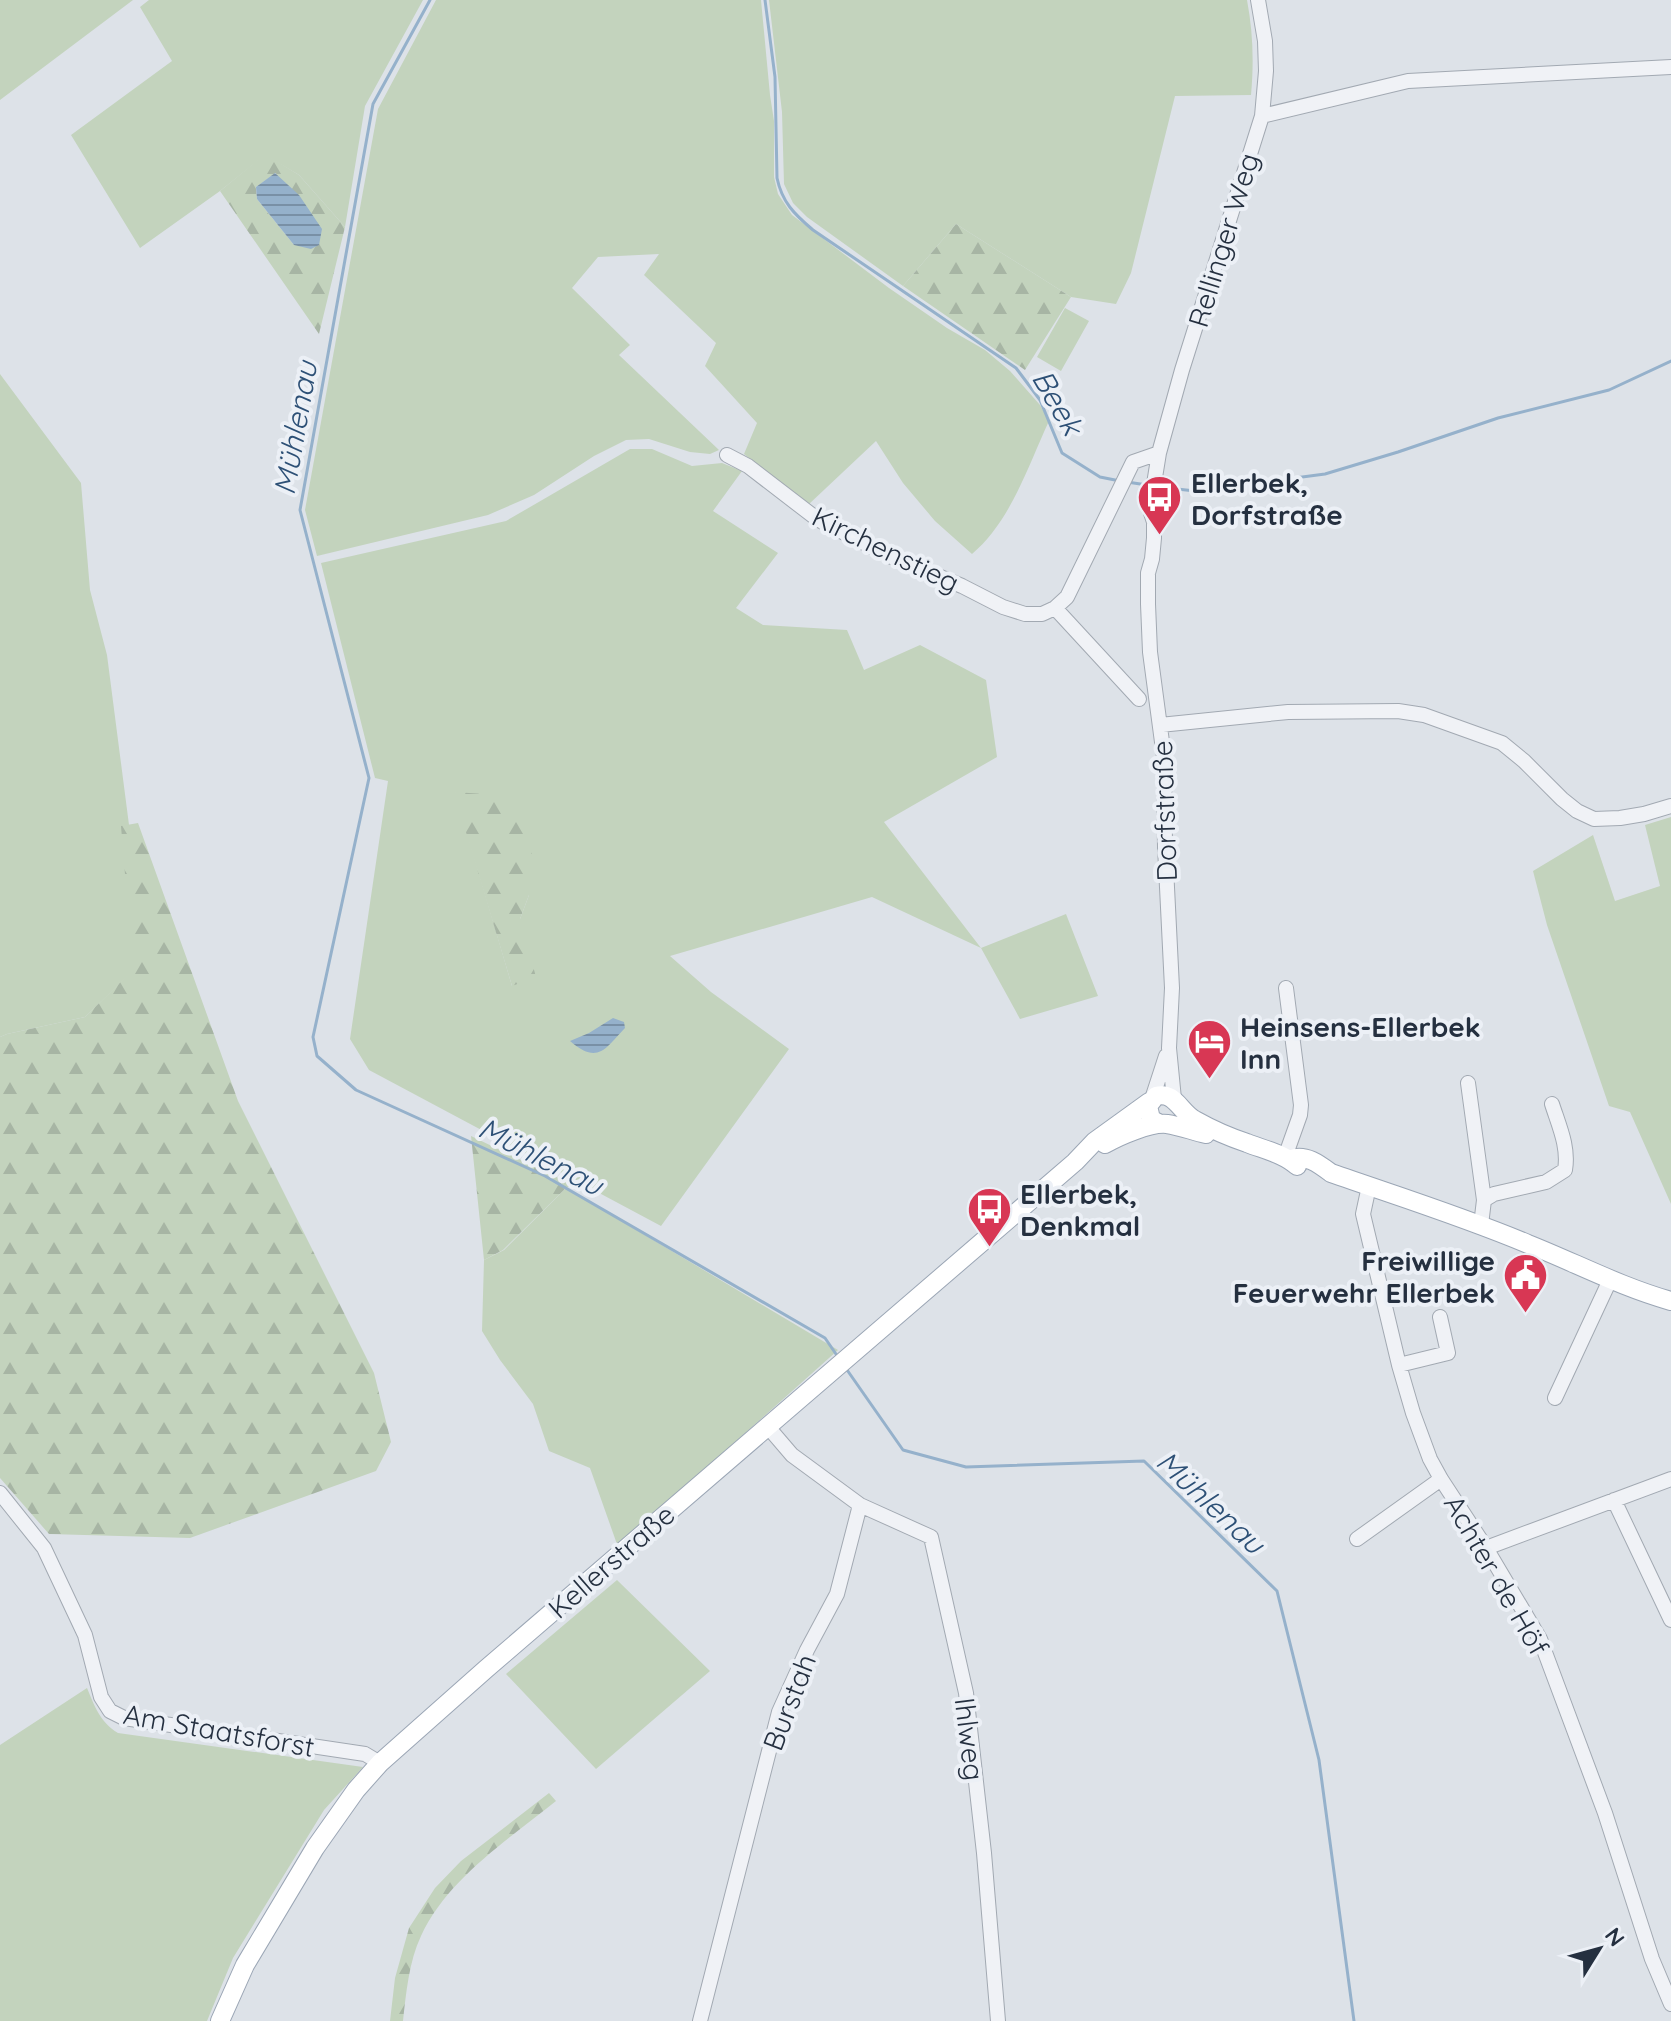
<svg xmlns="http://www.w3.org/2000/svg" width="1671" height="2021" viewBox="0 0 1671 2021" font-family="Quicksand,sans-serif">
  <style>
    .green { fill: #c3d3bd; fill-rule: evenodd }
    .forest { fill: url(#forest-firs); fill-rule: evenodd }
    .water { fill: url(#water-rules) }
    .lines { fill: none; stroke-linecap: round; stroke-linejoin: round }
    .stream { stroke: #95b1cb; stroke-width: 3 }
    .minor-casing { stroke: #a2a9b2; stroke-width: 16 }
    .major-casing { stroke: #9ba6b5; stroke-width: 20 }
    .minor { stroke: #f0f2f6; stroke-width: 14 }
    .major { stroke: #fff; stroke-width: 18 }
    .labels { text-anchor: middle; dominant-baseline: central; stroke-width: 8; stroke-linejoin: round; paint-order: stroke }
    .street-label { font-size: 28px; fill: #253040; stroke: #ecf0f6 }
    .poi-label { font-size: 28px; font-weight: bold; fill: #253040; stroke: #ecf0f6; text-anchor: start }
    .water-label { font-size: 30px; font-style: italic; fill: #2d5076; stroke: #ecf0f6 }
  </style>
  <defs>
    <pattern id="forest-firs" width="22" height="20" patternUnits="userSpaceOnUse" patternTransform="scale(2)"><rect width="22" height="20" fill="#c3d3bd"/><path d="M5 1l3.5 6h-7zM16 11l3.5 6h-7z" fill="#a7b5a4"/></pattern>
    <pattern id="water-rules" width="6" height="5" patternUnits="userSpaceOnUse" patternTransform="scale(2)"><rect width="6" height="5" fill="#95b1cb"/><path d="M0 2.5h6" fill="none" stroke="#7990a6"/></pattern>
  </defs>
  <rect width="100%" height="100%" fill="#dde2e8"/>
  <!-- green -->
  <path class="green" d="M0 0H133L0 100Z
    M149 0H423L365 106 345 227 299 175 265 155 220 191 140 248 71 135 172 61 140 7Z
    M436 0H761L770 95 774 121V177L778 194 792 215 889 288 947 328 985 350 1010 371 1040 405 1049 421C1028 466 1011 521 972 554L935 521 903 483 876 441 808 505 744 454 757 423 705 366 716 343 644 275 659 254 598 257 572 288 630 345 619 355 719 450 710 454 690 452 649 439 626 440 594 456 534 495 488 515 317 556 305 510 378 109Z
    M769 0H1247C1253 32 1254 62 1251 95L1175 96 1131 273 1116 304 1071 297 956 224 903 286 807 217 793 203 784 184 782 112Z
    M1065 308 1089 321 1061 371 1037 357Z
    M0 374 81 483 90 590 107 655 129 825 122 827 134 970 85 1017 7 1034 0 1037Z
    M630 449H652L692 466 722 463 742 471 713 511 778 553 736 608 763 625 847 630 864 670 920 645 986 680 997 757 884 822 981 948 1066 914 1098 996 1020 1019 981 948 872 897 670 956 711 992 789 1049 661 1226 369 1070 350 1039 388 781 375 778 321 563 506 521ZM455 792 529 895 520 919 512 986Z
    M1671 817V1204L1630 1112 1609 1106 1547 925 1533 871 1593 835 1615 901 1660 886 1645 825Z
    M566 1188 838 1350 618 1547 590 1468 549 1451 533 1404 500 1360 482 1331 484 1260 504 1250Z
    M617 1580 710 1671 596 1769 506 1674Z
    M87 1688C95 1707 100 1722 118 1733L363 1767 324 1810 233 1958 207 2021H0V1745Z"/>
  <!-- forest -->
  <path class="forest" d="M265 154 299 175 345 227 319 334 220 191ZM276 173 294 245 257 199 256 187Z
    M956 224 1071 297 1025 370 903 286Z
    M454 792 528 797 532 860 529 895 520 919 536 977 512 986Z
    M138 823 238 1101 374 1373 391 1442 376 1471 190 1538 49 1534 0 1478V1037L7 1034 85 1017 133 970 121 826Z
    M471 1136 573 1185 566 1188 503 1250 484 1260Z
    M549 1793 556 1801C508 1840 448 1878 421 1936 409 1961 406 1994 403 2021H390L395 1978 409 1928 435 1888 461 1861Z"/>
  <!-- water -->
  <path class="water" d="M275 173 299 195 322 229 319 245 311 249 294 245 257 199 256 187Z
    M613 1018 624 1022 625 1028C605 1049 598 1065 570 1041L589 1033Z"/>
  <g class="lines">
    <!-- stream -->
    <path class="stream" d="M430 0 373 104 300 510 369 778 313 1037 317 1056 356 1090 545 1176 825 1338 838 1357
      M765 0 775 77 777 178C782 202 794 214 813 230L1016 368 1040 400 1062 453 1100 477 1120 481
      M1127 482 1147 485
      M1159 487 1195 491 1325 474 1398 452 1498 418 1609 390 1671 361
      M845 1367 903 1450 966 1467 1144 1461 1277 1591 1319 1760 1354 2021"/>
    <defs>
      <path id="minor" d="M1262 116 1408 81 1671 67
        M727 455 748 466 817 519 892 557 962 586 1003 607 1025 614H1042L1055 608 1139 699
        M1055 608 1067 597 1133 462 1159 453
        M1160 725 1288 712 1398 711 1424 715 1502 743 1524 761 1562 799 1577 811 1594 819 1620 818 1644 814 1671 806
        M1468 1083 1484 1200
        M1152 1099 1166 1056
        M1174 1099 1169 1048 1172 988 1165 847 1164 757 1150 652 1148 604V573L1152 559 1154 538V522L1151 513 1152 496 1159 453 1182 370 1262 116 1266 71 1265 41 1258 0
        M1285 1157 1300 1115 1301 1105 1286 988
        M1369 1186 1363 1214 1399 1365 1413 1413 1430 1459 1441 1479 1486 1548 1540 1639 1605 1813 1652 1959 1671 2004
        M1481 1225 1484 1200 1494 1194 1546 1182 1565 1170C1569 1147 1559 1126 1552 1104
        M1399 1365 1448 1353 1440 1317
        M1555 1398 1610 1280
        M768 1427 792 1455 860 1505 931 1537 966 1693 984 1853 998 2021
        M0 1493 44 1548 85 1635 101 1697 110 1711 124 1718 365 1754 380 1763
        M1614 1500 1671 1620
        M1357 1539 1441 1479
        M1486 1548 1671 1479
        M700 2021 779 1712 807 1650 837 1594 860 1505"/>
      <path id="major" d="M1160 1124 1151 1119 1148 1106 1156 1096C1175 1091 1180 1112 1195 1120 1211 1129 1229 1137 1247 1143 1265 1150 1284 1154 1297 1166
        M1105 1144C1119 1136 1151 1122 1167 1124 1180 1126 1193 1131 1206 1134
        M1291 1159C1306 1154 1319 1164 1331 1173 1397 1196 1464 1217 1528 1244 1576 1263 1621 1287 1671 1301
        M220 2021 245 1965 315 1848 356 1790 380 1763 486 1669 1075 1162 1095 1141 1149 1102"/>
    </defs>
    <!-- minor casing -->
    <use href="#minor" class="minor-casing"/>
    <!-- major casing -->
    <use href="#major" class="major-casing"/>
    <!-- minor -->
    <use href="#minor" class="minor"/>
    <!-- major -->
    <use href="#major" class="major"/>
  </g>
  <!-- icons -->
  <defs>
    <symbol id="bus-pin" viewBox="-11 -11 22 30"><path d="M0 17L-7.5 6A9.5 9.5 0 1 1 7.5 6Z" fill="#d83754" stroke="#ecf0f6"/><path d="M-5-6H5V4H4V6H2V4H-2V6H-4V4H-5ZM-3.5-4V0h7V-4ZM-3.5 1.2v1.5H-2V1.2ZM2 1.2v1.5H3.5V1.2Z" fill="#fff"/></symbol>
    <symbol id="hotel-pin" viewBox="-11 -11 22 30"><path d="M0 17L-7.5 6A9.5 9.5 0 1 1 7.5 6Z" fill="#d83754" stroke="#ecf0f6"/><path d="M-6-4.5h1.5V1H6V5H4.5V3h-9V5H-6ZM-4 0a1.8 1.8 0 1 1 3.6 0ZM.5 0V-2.5h3Q6-2.5 6 0Z" fill="#fff"/></symbol>
    <symbol id="civic-pin" viewBox="-11 -11 22 30"><path d="M0 17L-7.5 6A9.5 9.5 0 1 1 7.5 6Z" fill="#d83754" stroke="#ecf0f6"/><path d="M-.6-6.5H3V-4.5H.6V-3L4-1V1h2V6H-6V1h2V-1L-.6-3ZM-1.2 2.5V6h2.4V2.5Z" fill="#fff"/></symbol>
  </defs>
  <g fill-rule="evenodd">
    <use href="#bus-pin" x="1134" y="472" width="51" height="69"/>
    <use href="#hotel-pin" x="1184" y="1016" width="51" height="69"/>
    <use href="#bus-pin" x="964" y="1184" width="51" height="69"/>
    <use href="#civic-pin" x="1500" y="1250" width="51" height="69"/>
  </g>
  <g class="labels">
    <!-- street labels -->
    <g class="street-label">
      <text transform="translate(1223 240) rotate(-73)">Rellinger Weg</text>
      <text transform="translate(886 549) rotate(26)">Kirchenstieg</text>
      <text transform="translate(1164 811) rotate(-92)">Dorfstraße</text>
      <text transform="translate(611 1561) rotate(-41)">Kellerstraße</text>
      <text transform="translate(1497 1575) rotate(60)">Achter de Höf</text>
      <text transform="translate(789 1702) rotate(-69)">Burstah</text>
      <text transform="translate(219 1730) rotate(10)">Am Staatsforst</text>
      <text transform="translate(970 1739) rotate(83)">Ihlweg</text>
    </g>
    <!-- poi labels -->
    <g class="poi-label">
      <text x="1191" y="482">Ellerbek,<tspan x="1191" dy="32">Dorfstraße</tspan></text>
      <text x="1240" y="1026">Heinsens-Ellerbek<tspan x="1240" dy="32">Inn</tspan></text>
      <text x="1020" y="1193">Ellerbek,<tspan x="1020" dy="32">Denkmal</tspan></text>
      <text x="1495" y="1260" text-anchor="end">Freiwillige<tspan x="1495" dy="32">Feuerwehr Ellerbek</tspan></text>
    </g>
    <!-- water labels -->
    <g class="water-label">
      <text transform="translate(1058 402) rotate(60)">Beek</text>
      <text transform="translate(295 428) rotate(-80)">Mühlenau</text>
      <text transform="translate(541 1156) rotate(27)">Mühlenau</text>
      <text transform="translate(1211 1502) rotate(43)">Mühlenau</text>
    </g>
  </g>
  <!-- north arrow -->
  <g transform="translate(1599 1949) rotate(53)" stroke="#ecf0f6" stroke-width="6" paint-order="stroke">
  <path d="M0-6L14 30L0 20L-14 30Z" fill="#253040"/>
  <text y="-12" font-size="22" font-weight="bold" text-anchor="middle" fill="#253040">N</text>
  </g>
</svg>
